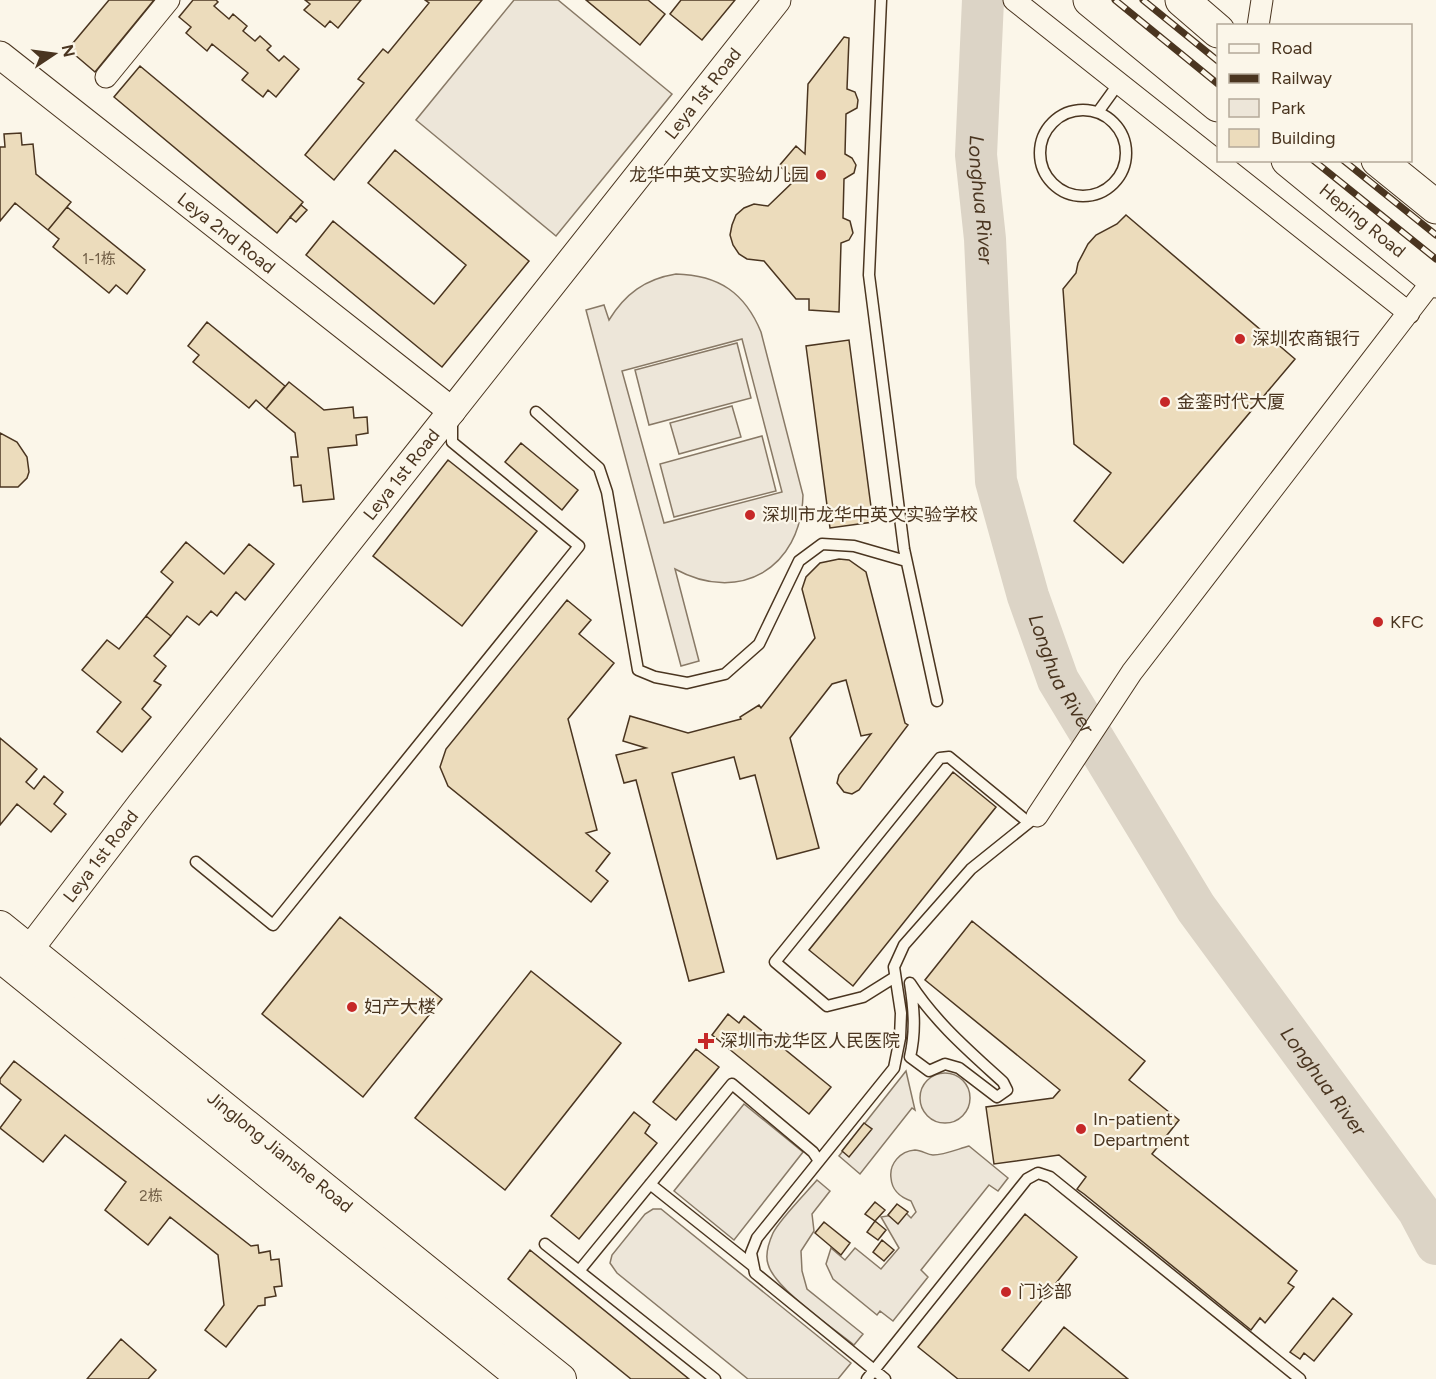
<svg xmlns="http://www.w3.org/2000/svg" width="1436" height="1379" viewBox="0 0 1436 1379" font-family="Figtree,'Noto Sans SC',sans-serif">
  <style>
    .green { fill: #ede6d9; stroke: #887966; stroke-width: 1.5; fill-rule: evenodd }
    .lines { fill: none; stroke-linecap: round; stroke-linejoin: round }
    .river { stroke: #dcd4c6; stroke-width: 42 }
    .building { fill: #ecdcbc; stroke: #4a3520; stroke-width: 1.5 }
    .service-casing { stroke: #4a3520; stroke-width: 13 }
    .minor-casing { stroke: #4a3520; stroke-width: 23 }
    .tertiary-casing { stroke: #4a3520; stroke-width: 29 }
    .secondary-casing { stroke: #4a3520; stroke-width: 32 }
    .primary-casing { stroke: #4a3520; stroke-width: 35 }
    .service { stroke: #fbf6e9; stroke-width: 10 }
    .minor { stroke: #fbf6e9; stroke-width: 21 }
    .tertiary { stroke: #fbf6e9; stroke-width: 27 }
    .secondary { stroke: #fbf6e9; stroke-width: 30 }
    .primary { stroke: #fbf6e9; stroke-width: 33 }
    .rail-casing { stroke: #4a3520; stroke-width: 7 }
    .rail { stroke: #fbf6e9; stroke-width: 4.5; stroke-dasharray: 14; stroke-linecap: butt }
    .poi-dot { fill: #c62828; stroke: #fbf6e9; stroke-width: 2 }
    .labels { text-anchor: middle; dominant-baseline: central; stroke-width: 4.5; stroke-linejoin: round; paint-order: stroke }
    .number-label { font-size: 15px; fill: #725f47 }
    .street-label { font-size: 18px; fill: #4a3520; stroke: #fbf6e9 }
    .poi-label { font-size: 18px; fill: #4a3520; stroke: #fbf6e9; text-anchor: start }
    .water-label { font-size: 20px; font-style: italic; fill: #4a3520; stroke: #fbf6e9 }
  </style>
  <rect width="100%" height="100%" fill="#fbf6e9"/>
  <!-- green -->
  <path class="green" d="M514 0H558L672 94 556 236 416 120Z
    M676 274C719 275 745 293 761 332L803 495C801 569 739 604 675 569L699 661 681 666 586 310 604 305 609 320C625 294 645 279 676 274ZM742 339 782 492 664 523 622 371Z
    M737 343 751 398 649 425 635 370Z
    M732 406 741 437 679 454 670 423Z
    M762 436 776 491 674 517 660 464Z
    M906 1071 915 1110 912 1108 860 1174 839 1156Z
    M920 1098a25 25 0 1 1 50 0a25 25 0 1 1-50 0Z
    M744 1104 803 1152 734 1240 674 1191Z
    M969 1146 1008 1178 998 1191 989 1185 921 1270 928 1277 893 1321 880 1311 877 1315 833 1279 826 1264 831 1248 845 1260 855 1248 881 1269 899 1248 881 1217 906 1213 911 1218 916 1212 911 1201C900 1197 892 1191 891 1178 889 1164 900 1151 915 1150 922 1150 927 1155 933 1155 944 1155 958 1149 969 1146Z
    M817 1180 830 1191 812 1214 814 1231 801 1251 802 1271 807 1289 863 1334 854 1345C833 1328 774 1288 768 1264 765 1255 769 1242 773 1233 780 1219 806 1193 817 1180Z
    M653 1209H661L851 1363 838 1379H748L617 1273 610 1263 612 1255 645 1214Z"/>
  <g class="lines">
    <!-- river -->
    <path class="river" id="s1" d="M983 0 976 155 985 239 996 481 1028 596 1058 680 1196 908 1418 1210 1436 1244"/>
  </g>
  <!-- building -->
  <path class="building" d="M109 0H154L95 72 68 49Z
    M193 0H216L218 2 214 6 229 19 233 14 247 26 243 31 255 41 260 36 271 46 267 50 279 61 284 56 299 69 276 97 268 90 263 97 242 80 248 73 212 44 207 51 186 33 191 27 179 17Z
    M305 0H361L338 28 330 21 325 27 304 10 310 4Z
    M425 0H482L334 180 305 155 364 83 358 79 383 49 388 53 429 3Z
    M586 0H648L665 14 640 45Z
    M681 0H735L702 40 670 14Z
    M844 37 849 38 847 89 855 92 858 100 857 108 846 114 845 154 852 158 856 165 854 173 844 179 843 218 850 221 853 233 849 240 841 243 839 312 809 310V299H796L764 261 747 259 739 254 733 245 730 235 732 225 736 215 744 208 754 204 768 206 796 179 779 166 796 146 805 154 808 84Z
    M140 66 303 202 277 233 114 97Z
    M21 133 22 145 33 144 36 174 71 202 48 230 15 203 0 221V147H5L4 134Z
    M395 150 529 261 442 367 306 255 333 221 434 304 466 265 368 183Z
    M301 205 307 210 296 222 290 217Z
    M67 207 145 270 127 294 116 285 109 293 53 247 59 239 48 230Z
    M1126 215 1295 359 1123 563 1074 521 1111 473 1074 444 1063 289 1076 273 1078 263 1088 244 1096 235 1117 224Z
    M207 322 285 386 266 409 256 400 249 408 193 362 199 355 188 346Z
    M849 340 873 522 830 528 806 346Z
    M289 382 324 410 353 407 354 418 367 417 368 433 356 435 357 445 328 448 334 499 303 502 301 485 294 486 291 457H298L295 433 266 409Z
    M0 433 17 442 27 457 29 472 27 478 18 487H0Z
    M521 443 578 490 562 510 505 462Z
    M448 460 537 531 462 626 373 556Z
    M186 542 224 574 249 544 274 564 245 600 236 592 217 616 211 611 199 625 187 616 171 636 146 616 173 582 161 572Z
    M839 559 849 560 866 572 905 723 908 725 859 790 852 794 844 792 837 783 839 775 871 734 861 736 846 680 832 684 790 738 819 848 777 859 755 775 740 779 734 757 672 773 724 972 689 981 636 780 624 783 616 755 646 748 623 741 630 716 688 733 741 719 740 717 759 705 761 708 815 638 802 589 806 577 820 563Z
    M567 600 591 620 579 634 614 663 568 719 597 830 586 833 610 853 596 871 608 881 591 902 448 786 440 767 446 749Z
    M146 616 171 636 154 656 166 666 154 681 161 685 142 709 151 717 122 752 97 732 121 702 82 670 107 640 119 649Z
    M0 738 37 769 26 782 34 789 44 776 63 792 54 804 66 814 51 832 17 804 0 825Z
    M953 772 996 807 853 986 809 950Z
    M340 917 442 999 363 1097 262 1014Z
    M972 921 1145 1061 1129 1080 1179 1120 1152 1154 1297 1271 1288 1283 1294 1287 1265 1323 1260 1318 1251 1330 1084 1194 1077 1189 1086 1177 1059 1155 994 1164 986 1107 1053 1098 1060 1090 925 980Z
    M531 971 621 1043 505 1190 415 1118Z
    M728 1014 739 1023 744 1016 831 1087 809 1114 712 1035Z
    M696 1049 719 1067 676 1120 653 1102Z
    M14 1061 251 1246 258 1245 259 1253 270 1251 271 1260 279 1259 282 1286 274 1287 276 1296 265 1298V1305L258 1306 226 1347 205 1330 224 1305 218 1255 170 1217 148 1245 105 1210 126 1182 65 1135 43 1162 0 1128 21 1100 0 1083V1079Z
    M634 1112 650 1125 645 1133 657 1143 579 1239 551 1216Z
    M864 1123 872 1129 849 1157 842 1151Z
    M875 1202 885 1210 875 1221 865 1214Z
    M897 1204 908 1212 898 1224 888 1215Z
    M1025 1214 1077 1257 1002 1350 1029 1371 1064 1327 1128 1379H958L918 1347Z
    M875 1221 886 1230 878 1240 867 1232Z
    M824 1222 850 1243 841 1255 815 1233Z
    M882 1240 894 1250 884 1261 873 1252Z
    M530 1250 689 1379H631L508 1279Z
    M1333 1298 1352 1314 1314 1361 1304 1353 1300 1359 1290 1352Z
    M121 1339 156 1370 148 1379H87Z"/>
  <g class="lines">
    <defs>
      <path id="service" d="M881 0 869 275 904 549 937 701
        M1040 153a43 43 0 1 1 86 0a43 43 0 1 1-86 0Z
        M1098 112 1119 83
        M536 412 599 468 607 492 638 670 655 677 687 683 725 674 759 644 799 561 822 544 854 546 906 561
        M196 862 273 925 579 546 452 442V420
        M895 977 863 997 827 1006 775 962 940 758 949 757 1028 822
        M910 983C935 1022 969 1051 1003 1082L1007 1090 997 1097 959 1068 945 1064 929 1071 910 1057C916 1031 914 1009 910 983Z
        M650 1184 753 1266
        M545 1244 715 1379
        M579 1271 732 1084 813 1152 819 1161
        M867 1379 1027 1179 1038 1173 1050 1177 1300 1379
        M885 1379 755 1273 751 1253 757 1238 894 1068 900 1038 901 1013 894 967 904 945 971 869 1037 816"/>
      <path id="minor" d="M1014 0 1409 313
        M1258 26 1262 0
        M106 77 169 0
        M1037 816 1132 672 1434 279"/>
      <g id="tertiary">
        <path id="s2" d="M0 55 452 411"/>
        <path id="s3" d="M29 950 140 805 777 0"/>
      </g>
      <g id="secondary">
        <path id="s4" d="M0 926 561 1379"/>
        <path d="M0 957 523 1379"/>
      </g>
      <g id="primary">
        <path d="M1090 0 1218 105"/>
        <path d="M1182 0 1218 31"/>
        <path id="s5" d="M1288 160 1436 281"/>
        <path d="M1378 160 1436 207"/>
      </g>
    </defs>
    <!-- service casing -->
    <use href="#service" class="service-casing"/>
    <!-- minor casing -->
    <use href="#minor" class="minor-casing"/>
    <!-- tertiary casing -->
    <use href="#tertiary" class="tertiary-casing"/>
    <!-- secondary casing -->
    <use href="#secondary" class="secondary-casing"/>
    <!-- primary casing -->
    <use href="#primary" class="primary-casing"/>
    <!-- service -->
    <use href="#service" class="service"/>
    <!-- minor -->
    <use href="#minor" class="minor"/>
    <!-- tertiary -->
    <use href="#tertiary" class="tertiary"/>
    <!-- secondary -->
    <use href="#secondary" class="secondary"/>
    <!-- primary -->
    <use href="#primary" class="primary"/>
    <defs>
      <path id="rail" d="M1115 0 1218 84
        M1143 0 1218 61
        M1313 160 1436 259
        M1343 160 1436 235"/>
    </defs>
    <!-- rail casing -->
    <use href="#rail" class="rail-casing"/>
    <!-- rail -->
    <use href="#rail" class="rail"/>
  </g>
  <!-- markers -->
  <g class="poi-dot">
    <circle cx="821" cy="175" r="6"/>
    <circle cx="1240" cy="339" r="6"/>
    <circle cx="1165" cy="402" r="6"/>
    <circle cx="750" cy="515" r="6"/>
    <circle cx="1378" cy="622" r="6"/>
    <circle cx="352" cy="1007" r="6"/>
    <path d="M703 1032h6v6h6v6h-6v6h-6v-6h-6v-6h6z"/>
    <circle cx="1081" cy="1129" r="6"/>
    <circle cx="1006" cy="1292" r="6"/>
  </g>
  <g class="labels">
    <!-- number labels -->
    <g class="number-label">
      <text x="99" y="259">1-1栋</text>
      <text x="151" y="1196">2栋</text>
    </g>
    <!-- street labels -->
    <g class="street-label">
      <text stroke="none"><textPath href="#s3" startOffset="1090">Leya 1st Road</textPath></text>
      <text stroke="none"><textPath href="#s5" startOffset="96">Heping Road</textPath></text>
      <text stroke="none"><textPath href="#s2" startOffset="288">Leya 2nd Road</textPath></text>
      <text stroke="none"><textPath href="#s3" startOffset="604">Leya 1st Road</textPath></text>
      <text stroke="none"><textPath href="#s3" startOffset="118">Leya 1st Road</textPath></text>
      <text stroke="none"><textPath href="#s4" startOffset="360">Jinglong Jianshe Road</textPath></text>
    </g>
    <!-- poi labels -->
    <g class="poi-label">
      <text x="809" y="175" text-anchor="end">龙华中英文实验幼儿园</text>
      <text x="1252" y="339">深圳农商银行</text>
      <text x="1177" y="402">金銮时代大厦</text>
      <text x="762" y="515">深圳市龙华中英文实验学校</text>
      <text x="1390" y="622">KFC</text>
      <text x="364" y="1007">妇产大楼</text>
      <text x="720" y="1041">深圳市龙华区人民医院</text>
      <text x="1093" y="1119">In-patient<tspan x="1093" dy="21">Department</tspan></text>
      <text x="1018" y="1292">门诊部</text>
    </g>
    <!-- water labels -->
    <g class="water-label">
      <text stroke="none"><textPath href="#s1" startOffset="200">Longhua River</textPath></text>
      <text stroke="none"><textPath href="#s1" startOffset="686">Longhua River</textPath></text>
      <text stroke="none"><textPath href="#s1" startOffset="1172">Longhua River</textPath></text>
    </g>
  </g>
  <!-- legend -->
  <rect x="1217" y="24" width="195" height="138" fill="#fbf6e9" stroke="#b4a999" stroke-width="1.5"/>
  <rect x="1229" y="44" width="30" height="9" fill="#fbf6e9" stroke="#b4a999" stroke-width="1.5"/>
  <text x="1271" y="54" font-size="18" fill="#4a3520">Road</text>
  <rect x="1229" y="74" width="30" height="9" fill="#4a3520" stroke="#b4a999" stroke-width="1.5"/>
  <text x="1271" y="84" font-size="18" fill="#4a3520">Railway</text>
  <rect x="1229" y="99" width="30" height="18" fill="#ede6d9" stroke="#b4a999" stroke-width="1.5"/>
  <text x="1271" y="114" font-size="18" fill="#4a3520">Park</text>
  <rect x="1229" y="129" width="30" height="18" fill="#ecdcbc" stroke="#b4a999" stroke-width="1.5"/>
  <text x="1271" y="144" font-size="18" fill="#4a3520">Building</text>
  <!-- north arrow -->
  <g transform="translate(54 54) rotate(77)" stroke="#fbf6e9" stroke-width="4.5" paint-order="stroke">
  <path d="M0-4.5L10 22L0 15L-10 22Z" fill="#4a3520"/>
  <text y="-9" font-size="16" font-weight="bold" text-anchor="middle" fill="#4a3520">N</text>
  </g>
</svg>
